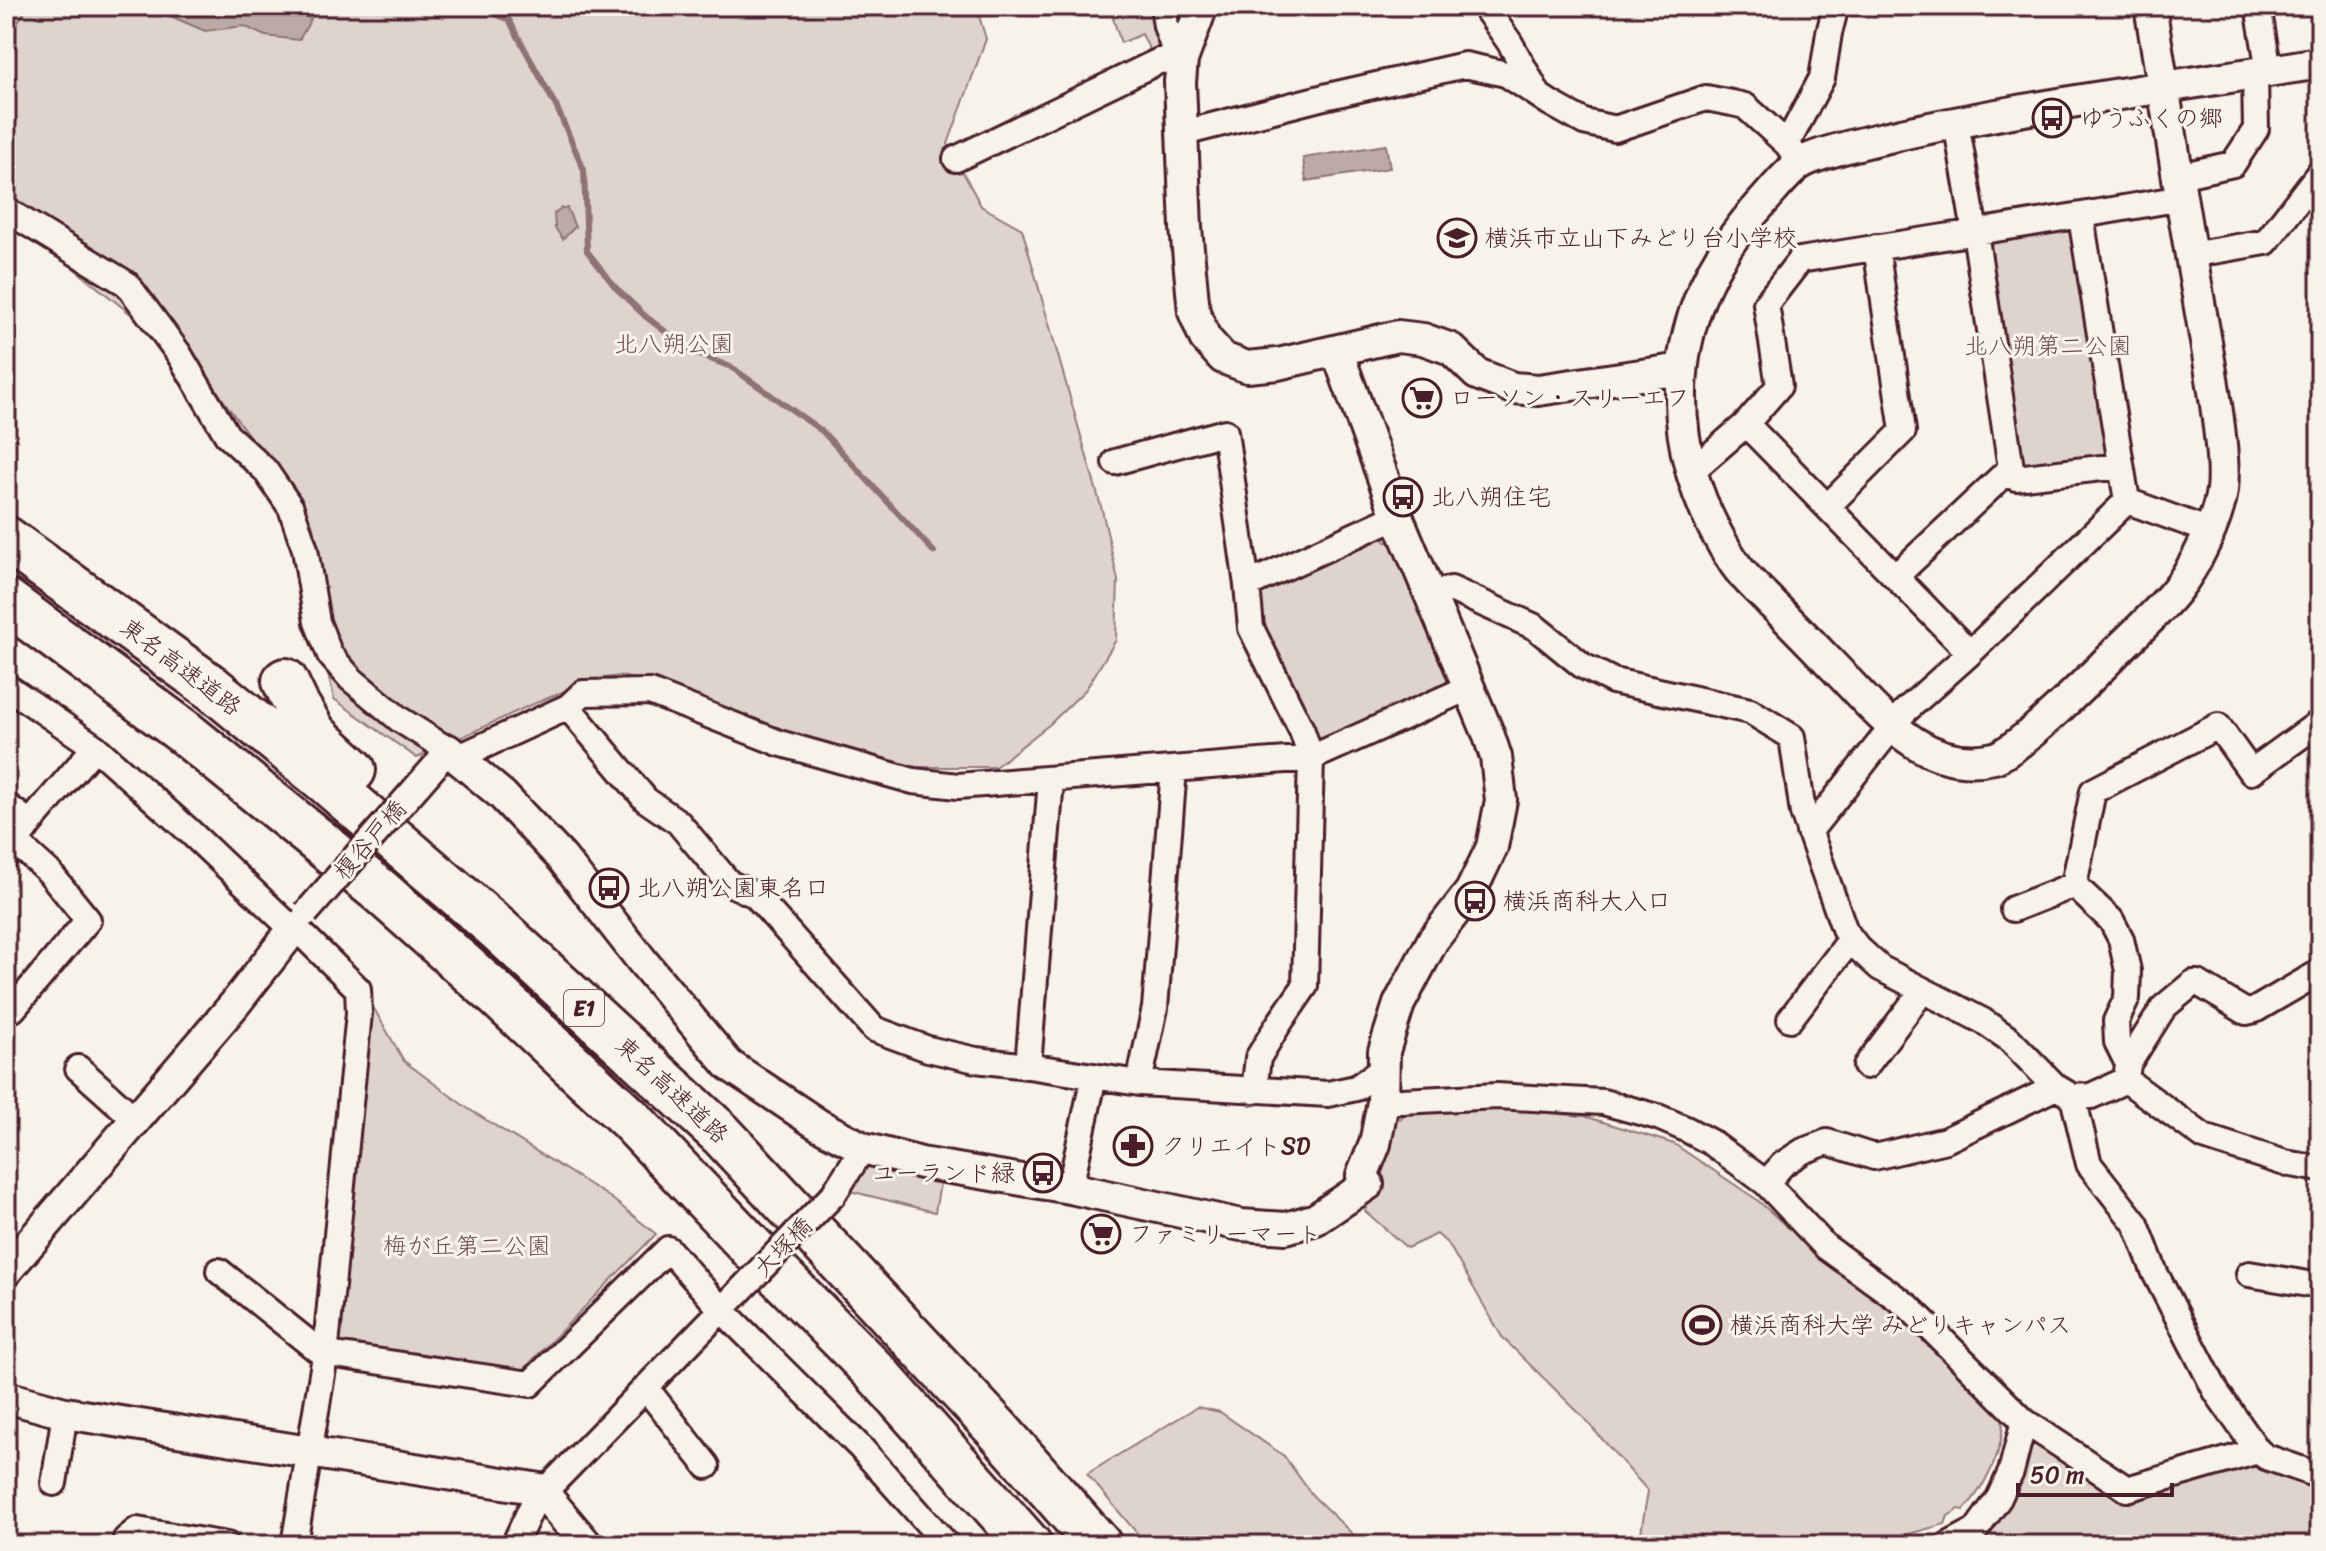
<svg xmlns="http://www.w3.org/2000/svg" width="2326" height="1551" viewBox="0 0 2326 1551" font-family="Sriracha,'Klee One',sans-serif">
  <style>
    .green { fill: #ded4cc; stroke: #947a7c; stroke-width: 2 }
    .water { fill: #bcaaa7; stroke: #8e7275; stroke-width: 2 }
    .lines { fill: none; stroke-linecap: round; stroke-linejoin: round }
    .stream { stroke: #8e7275; stroke-width: 6 }
    .minor-casing { stroke: #4a1f2b; stroke-width: 30 }
    .tertiary-casing { stroke: #4a1f2b; stroke-width: 36 }
    .motorway-casing { stroke: #4a1f2b; stroke-width: 50 }
    .minor { stroke: #f7f3e8; stroke-width: 24 }
    .tertiary { stroke: #f7f3e8; stroke-width: 30 }
    .motorway { stroke: #f7f3e8; stroke-width: 44 }
    .minor-bridge-casing { stroke: #4a1f2b; stroke-width: 30; stroke-linecap: butt }
    .minor-bridge { stroke: #f7f3e8; stroke-width: 24 }
    .labels { text-anchor: middle; dominant-baseline: central; stroke-width: 6; stroke-linejoin: round; paint-order: stroke }
    .shield { fill: #f7f3e8; stroke: #7e5f64; stroke-width: 2 }
    .shield-label { font-size: 22px; font-weight: bold; fill: #4a1f2b }
    .poi-label { font-size: 24px; fill: #4a1f2b; stroke: #f7f3e8; text-anchor: start }
    .park-label { font-size: 24px; fill: #6f4c53; stroke: #f7f3e8 }
    .street-label { font-size: 24px; fill: #4a1f2b; stroke: #f7f3e8 }
  </style>
  <rect width="100%" height="100%" fill="#f7f3e8"/>
  <filter id="ink" filterUnits="userSpaceOnUse"><feTurbulence type="fractalNoise" baseFrequency=".0125" numOctaves="2"/><feDisplacementMap in="SourceGraphic" scale="16" xChannelSelector="R" yChannelSelector="G"/><feConvolveMatrix kernelMatrix="1 2 1 2 8 2 1 2 1" color-interpolation-filters="sRGB"/></filter>
  <g filter="url(#ink)">
    <!-- green -->
    <path class="green" d="M28 6H976L986 39 948 144 981 206 1022 229 1102 510 1118 580 1116 640 1086 689 1050 724 995 767H916L782 730 666 686 621 676 604 678 577 686 526 707 417 758 334 699 326 665 324 581 312 523 203 372 6 214V40Z
      M1109 6H1154L1163 45 1157 53H1151L1142 34 1121 43Z
      M2076 226 2110 454 2106 461 2020 471 1985 238Z
      M1383 536 1386 542H1391L1449 675 1443 689 1325 743 1315 737 1260 623 1263 621 1260 596 1263 592Z
      M368 998 404 1061 467 1108 611 1198 656 1234 519 1374 339 1344Z
      M1499 1109 1584 1116 1674 1144 1756 1199 1839 1273 1896 1314 2003 1414C2004 1451 1988 1483 1964 1510L1959 1509 1948 1516 1945 1524 1898 1537 1894 1540 1897 1543 1895 1545H1639L1648 1491 1581 1415 1502 1337 1449 1245 1437 1234 1407 1248 1365 1211 1396 1119 1402 1118 1403 1114Z
      M867 1163 941 1178 935 1212 850 1191Z
      M1197 1407 1220 1412 1284 1456 1313 1496 1364 1545H1147L1087 1474Z
      M2047 1436 2133 1489 2264 1461 2320 1490V1545H1968L2030 1444Z"/>
    <!-- water -->
    <path class="water" d="M146 6H281L311 19 299 40 265 36 244 26 205 31 175 18 159 7Z
      M1386 145 1390 168 1306 181 1303 158Z
      M561 208H567L575 227 563 239 555 228 554 214Z"/>
    <g class="lines">
      <!-- stream -->
      <path class="stream" d="M478 6 509 20 557 108 584 170 587 251 616 288 645 316 692 352 731 367 822 431 934 552"/>
      <defs>
        <path id="minor" d="M1163 6 1166 26 1178 61
          M1484 6 1510 43 1538 94
          M2258 6 2269 71
          M1956 122 1975 232 2011 468 2016 478 2119 466
          M1184 133 1324 97 1465 65 1506 74 1550 103 1584 122 1615 129 1706 98 1732 103 1745 106 1755 115 1787 144 1800 162
          M1787 144 1822 78 1829 33 1836 6
          M956 159 1159 61 1182 60
          M2179 176 2233 164 2256 129 2255 75
          M6 210 127 284 179 354 227 435 265 470 291 508 305 549 317 622 330 655 351 679 399 719 448 750 439 761
          M2190 255 2266 242 2320 172
          M1746 424 1970 653
          M1115 462 1225 432 1247 585 1251 628 1302 731 1311 758 1305 986 1278 1025 1258 1058 1254 1091
          M1692 471 1746 424 1779 386 1766 304 1800 260C1927 239 2054 221 2181 198
          M2127 501 2210 531
          M1828 506 1903 431 1876 247
          M1896 576 2011 468
          M1247 585 1397 516
          M1428 594 1451 589 1535 627 1583 666 1613 681 1750 711 1792 737 1803 813 1845 931 1858 948 1880 968 1983 1021 2009 1039 2056 1087 2073 1097 2091 1096 2126 1080 2128 1064 2164 1007 2193 983H2198L2246 1012 2255 1010 2320 972
          M6 686 95 747 188 830 286 923 295 927 358 989 359 1013 325 1356 294 1545
          M568 707 583 693 650 692 779 743 913 781 958 786 1311 758 1468 688
          M457 758 568 707 646 800 678 822 729 883 755 895 874 1029 928 1049 976 1060 1028 1066 1139 1083 1328 1094 1356 1088 1383 1069
          M6 805 30 823
          M1809 832 1904 712 1970 653 2127 501 2081 217
          M6 856 30 823 95 747
          M2074 885 2093 791 2218 726 2251 772 2320 722
          M2074 885 2111 920 2121 939 2128 971 2127 998 2116 1021 2117 1042 2128 1064
          M2013 909 2074 885
          M6 1003 13 1009 88 920 49 872 17 843
          M1790 1019 1851 939
          M1028 1066 1051 780
          M1866 1066 1923 990
          M78 1068 136 1120
          M2126 1080 2204 1137 2285 1163 2320 1169
          M1139 1083 1155 1008 1174 769
          M2073 1097 2089 1164 2136 1224 2155 1273 2217 1393 2258 1451 2266 1457 2320 1476
          M1383 1102 1497 1096 1603 1102 1658 1117 1686 1129 1712 1143 1766 1183 1826 1247 1909 1307 2024 1421 2127 1489 2258 1451
          M1766 1183 1783 1164 1803 1151 1827 1142 1874 1157 1946 1140 2056 1087
          M1070 1188 1094 1076
          M833 1195 863 1148
          M219 1271 325 1356 335 1355 530 1384 668 1249 721 1309 861 1448 947 1545
          M2249 1274 2320 1286
          M646 1388 707 1466
          M54 1483 65 1413
          M125 1545 126 1539 137 1530 227 1545
          M514 1545 540 1489 552 1484 731 1300
          M1948 1545 1976 1530 1999 1498 2011 1472 2024 1421"/>
        <path id="tertiary" d="M1202 6 1182 60 1180 82 1186 228 1194 312 1205 338 1223 358 1247 367 1278 364 1398 336 1423 339 1451 349 1477 374 1513 388 1538 390 1682 369
          M2150 6C2166 103 2181 200 2198 296 2206 343 2215 389 2220 436 2222 453 2224 473 2222 490 2218 520 2196 565 2177 589 2160 611 2137 631 2117 651 2097 672 2016 753 1994 758 1923 774 1877 711 1833 666 1813 645 1793 624 1772 604 1760 591 1745 579 1735 564 1656 447 1663 309 1760 205 1772 192 1784 176 1798 165 1816 152 1877 140 1901 134 2039 104 2181 85 2320 63
          M448 750 502 795 562 858 643 962 729 1065 819 1125 863 1148 921 1163 1070 1188 1241 1225 1286 1228 1316 1219 1368 1184 1362 1176 1375 1144 1383 1102 1384 1051 1399 1004 1433 940 1471 891 1492 847 1501 800 1496 757 1488 733 1397 516 1337 351
          M6 1271 234 1005 295 927
          M6 1397 65 1413 540 1489 587 1545"/>
        <path id="motorway" d="M6 539 211 687 328 783 498 929 721 1134 998 1430 1099 1545
          M6 601 184 732 380 891 496 994 631 1120 756 1252 879 1376 1029 1545
          M285 681 296 704 315 735 353 770"/>
      </defs>
      <!-- minor casing -->
      <use href="#minor" class="minor-casing"/>
      <!-- tertiary casing -->
      <use href="#tertiary" class="tertiary-casing"/>
      <!-- motorway casing -->
      <use href="#motorway" class="motorway-casing"/>
      <!-- minor -->
      <use href="#minor" class="minor"/>
      <!-- tertiary -->
      <use href="#tertiary" class="tertiary"/>
      <!-- motorway -->
      <use href="#motorway" class="motorway"/>
      <defs>
        <path id="minor-bridge" d="M306 913 435 766
          M732 1299 833 1195"/>
      </defs>
      <!-- minor-bridge casing -->
      <use href="#minor-bridge" class="minor-bridge-casing"/>
      <!-- minor-bridge -->
      <use href="#minor-bridge" class="minor-bridge"/>
    </g>
  </g>
  <!-- icons -->
  <defs>
    <symbol id="bus-ring" viewBox="-11 -11 22 22"><circle r="9.5" fill="#f7f3e8" stroke="#4a1f2b" stroke-width="1.5"/><path d="M-5-6H5V4H4V6H2V4H-2V6H-4V4H-5ZM-3.5-4V0h7V-4ZM-3.5 1.2v1.5H-2V1.2ZM2 1.2v1.5H3.5V1.2Z" fill="#4a1f2b"/></symbol>
    <symbol id="school-ring" viewBox="-11 -11 22 22"><circle r="9.5" fill="#f7f3e8" stroke="#4a1f2b" stroke-width="1.5"/><path d="M0-5L7-2L0 1L-7-2ZM-4 1L0 2.5L4 1V4Q0 6-4 4Z" fill="#4a1f2b"/></symbol>
    <symbol id="supermarket-ring" viewBox="-11 -11 22 22"><circle r="9.5" fill="#f7f3e8" stroke="#4a1f2b" stroke-width="1.5"/><path d="M-6-5.5h2.5l.6 2H6L4.5 2H-2.5L-4.4-4H-6ZM-1.5 3.2a1.3 1.3 0 1 0 .1 0ZM3 3.2a1.3 1.3 0 1 0 .1 0Z" fill="#4a1f2b"/></symbol>
    <symbol id="pharmacy-ring" viewBox="-11 -11 22 22"><circle r="9.5" fill="#f7f3e8" stroke="#4a1f2b" stroke-width="1.5"/><path d="M-2-6h4v4h4v4h-4v4h-4v-4h-4v-4h4Z" fill="#4a1f2b"/></symbol>
    <symbol id="stadium-ring" viewBox="-11 -11 22 22"><circle r="9.5" fill="#f7f3e8" stroke="#4a1f2b" stroke-width="1.5"/><path d="M0-5a6.5 5 0 1 0 0 10a6.5 5 0 1 0 0-10ZM-3.5-1.8h7v3.6h-7Z" fill="#4a1f2b"/></symbol>
  </defs>
  <g fill-rule="evenodd">
    <use href="#bus-ring" x="2030" y="96" width="44" height="44"/>
    <use href="#school-ring" x="1435" y="216" width="44" height="44"/>
    <use href="#supermarket-ring" x="1400" y="376" width="44" height="44"/>
    <use href="#bus-ring" x="1381" y="475" width="44" height="44"/>
    <use href="#bus-ring" x="587" y="866" width="44" height="44"/>
    <use href="#bus-ring" x="1453" y="879" width="44" height="44"/>
    <use href="#pharmacy-ring" x="1111" y="1124" width="44" height="44"/>
    <use href="#bus-ring" x="1021" y="1151" width="44" height="44"/>
    <use href="#supermarket-ring" x="1079" y="1212" width="44" height="44"/>
    <use href="#stadium-ring" x="1680" y="1303" width="44" height="44"/>
  </g>
  <g class="labels">
    <!-- shield labels -->
    <rect class="shield" x="564" y="990" width="40" height="36" rx="6"/>
    <g class="shield-label">
      <text x="584" y="1008">E1</text>
    </g>
    <!-- poi labels -->
    <g class="poi-label">
      <text x="2080" y="118">ゆうふくの郷</text>
      <text x="1485" y="238">横浜市立山下みどり台小学校</text>
      <text x="1450" y="398">ローソン・スリーエフ</text>
      <text x="1431" y="497">北八朔住宅</text>
      <text x="637" y="888">北八朔公園東名口</text>
      <text x="1503" y="901">横浜商科大入口</text>
      <text x="1161" y="1146">クリエイトSD</text>
      <text x="1015" y="1173" text-anchor="end">ユーランド緑</text>
      <text x="1129" y="1234">ファミリーマート</text>
      <text x="1730" y="1325">横浜商科大学 みどりキャンパス</text>
    </g>
    <!-- park labels -->
    <g class="park-label">
      <text x="674" y="344">北八朔公園</text>
      <text x="2048" y="346">北八朔第二公園</text>
      <text x="467" y="1246">梅が丘第二公園</text>
    </g>
    <!-- street labels -->
    <g class="street-label">
      <text transform="translate(181 667) rotate(37)">東名高速道路</text>
      <text transform="translate(370 840) rotate(-49)">榎谷戸橋</text>
      <text transform="translate(672 1090) rotate(43)">東名高速道路</text>
      <text transform="translate(783 1247) rotate(-46)">大塚橋</text>
    </g>
  </g>
  <!-- margin -->
  <rect width="2326" height="1551" fill="none" stroke="#f7f3e8" stroke-width="32"/>
  <rect x="16" y="16" width="2294" height="1519" fill="none" stroke="#4a1f2b" stroke-width="3" filter="url(#ink)"/>
  <!-- scale -->
  <path d="M2018 1483v12h154v-12" fill="none" stroke="#4a1f2b" stroke-width="4"/>
  <text x="2030" y="1483" font-size="24" fill="#4a1f2b" stroke="#f7f3e8" stroke-width="6" paint-order="stroke">50 m</text>
</svg>
